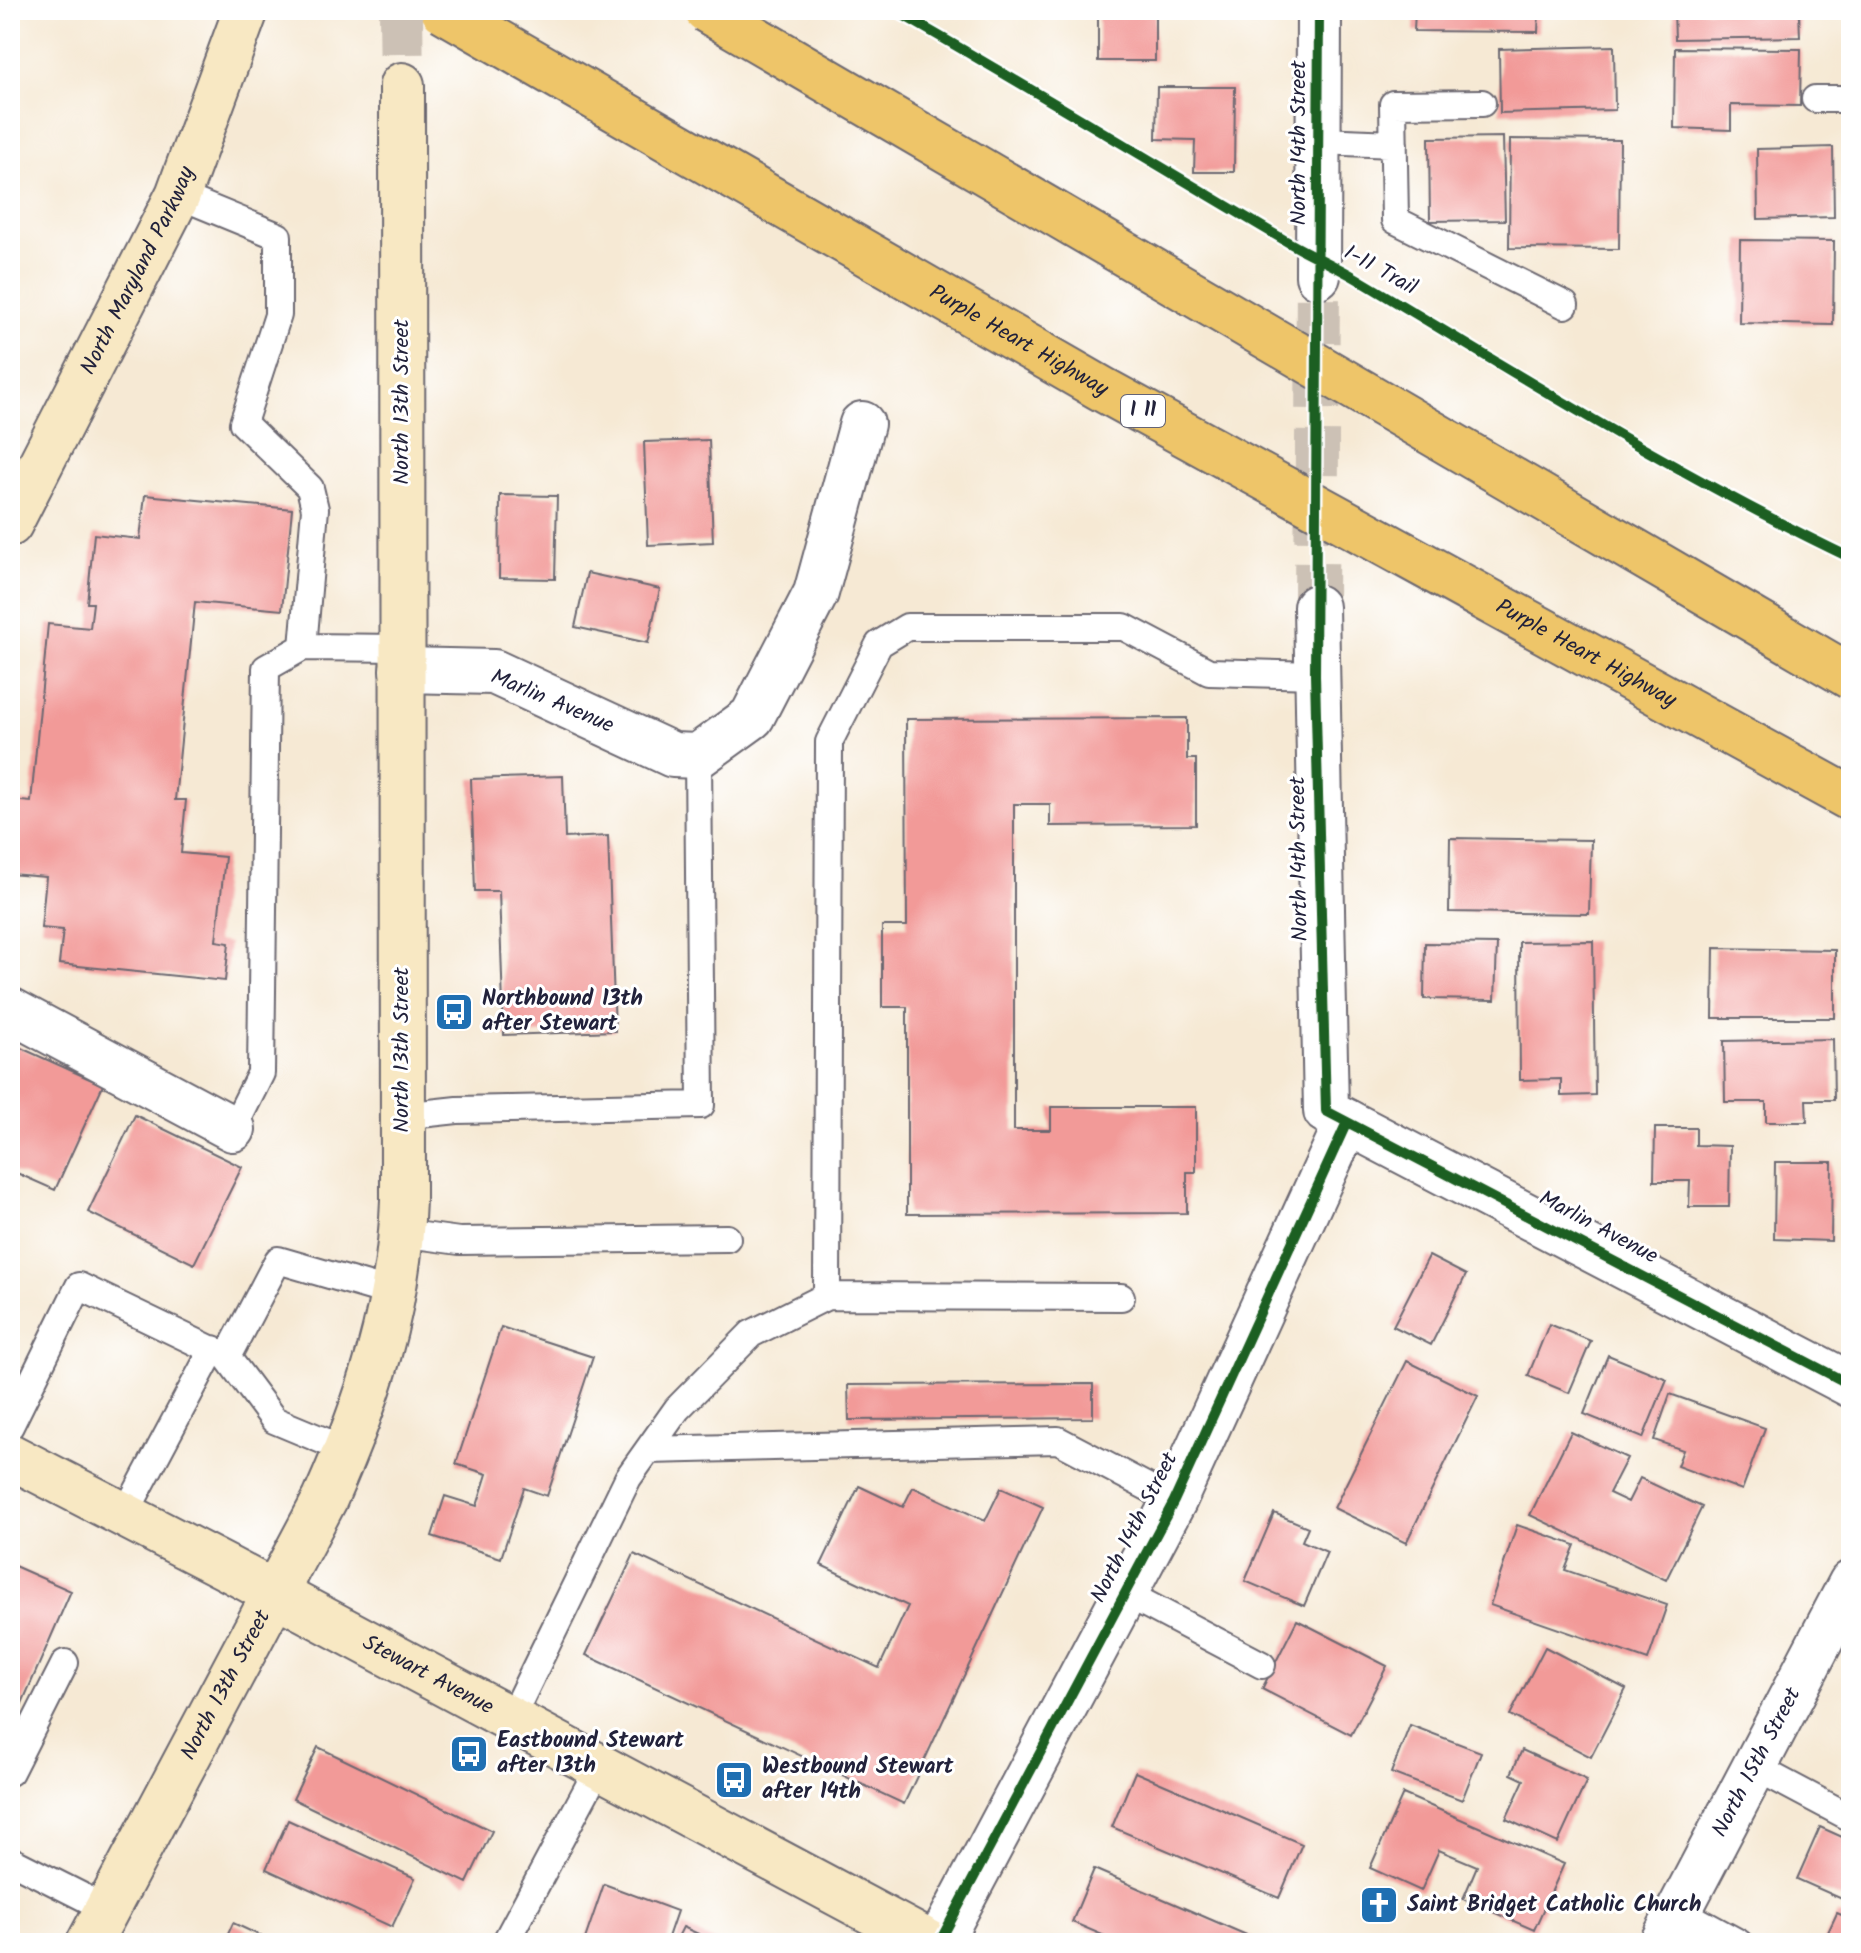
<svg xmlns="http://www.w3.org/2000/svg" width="1861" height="1953" viewBox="0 0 1861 1953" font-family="Kalam,sans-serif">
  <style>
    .building { fill: #f29a98 }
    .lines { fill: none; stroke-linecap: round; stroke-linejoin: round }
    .minor-tunnel { stroke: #ccc1b5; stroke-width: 44; stroke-dasharray: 44 22; stroke-linecap: butt }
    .secondary-tunnel { stroke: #ccc1b5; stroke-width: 44; stroke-dasharray: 44 22; stroke-linecap: butt }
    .service-casing { stroke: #6c6871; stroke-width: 30 }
    .minor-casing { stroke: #6c6871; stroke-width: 48 }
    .secondary-casing { stroke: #6c6871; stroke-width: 48 }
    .service { stroke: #fff; stroke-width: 26 }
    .minor { stroke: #fff; stroke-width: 44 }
    .secondary { stroke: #f8e8c3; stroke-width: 44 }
    .motorway-bridge-casing { stroke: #6c6871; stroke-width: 48; stroke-linecap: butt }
    .motorway-bridge { stroke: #eec569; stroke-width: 44 }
    .cycleway-casing { stroke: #fff; stroke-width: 15 }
    .cycleway { stroke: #1b5e20; stroke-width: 10 }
    .labels { text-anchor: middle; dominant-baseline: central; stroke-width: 6; stroke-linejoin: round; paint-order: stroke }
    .shield { fill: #fff; stroke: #646476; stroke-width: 2 }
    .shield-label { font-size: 20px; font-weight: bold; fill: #22223b }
    .street-label { font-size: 22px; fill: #22223b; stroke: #fff }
    .poi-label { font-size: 22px; font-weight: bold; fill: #22223b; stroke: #fff; text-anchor: start }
  </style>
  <rect width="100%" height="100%" fill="#fff"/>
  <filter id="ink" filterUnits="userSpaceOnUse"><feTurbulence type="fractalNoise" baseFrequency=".0125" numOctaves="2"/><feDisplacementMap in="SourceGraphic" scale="16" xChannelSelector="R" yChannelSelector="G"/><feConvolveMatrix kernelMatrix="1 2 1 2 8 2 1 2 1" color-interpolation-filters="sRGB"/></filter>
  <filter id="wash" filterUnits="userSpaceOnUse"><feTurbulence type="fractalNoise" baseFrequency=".006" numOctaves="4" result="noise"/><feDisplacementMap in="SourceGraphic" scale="32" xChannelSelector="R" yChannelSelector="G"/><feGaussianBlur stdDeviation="1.8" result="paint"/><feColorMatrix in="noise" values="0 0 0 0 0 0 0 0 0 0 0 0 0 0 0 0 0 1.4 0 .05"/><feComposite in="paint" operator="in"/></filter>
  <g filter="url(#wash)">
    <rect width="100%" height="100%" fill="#f6e9d4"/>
    <g id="blocks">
      <!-- building -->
      <path class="building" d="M1098 10H1155V61H1098Z
        M1415 10H1539L1538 32 1414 31Z
        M1674 10H1799L1800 37 1675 39Z
        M1614 46 1615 110 1500 113 1499 49Z
        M1675 48 1801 49 1800 106 1731 105V130L1674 128Z
        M1157 87H1235L1234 172H1194L1195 140 1156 139Z
        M1503 137 1505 220 1430 221 1429 138Z
        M1510 139 1620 140 1619 249 1509 248Z
        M1833 147 1834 217 1758 219 1757 149Z
        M1740 240 1834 241 1833 325 1739 323Z
        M709 440 713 542 648 545 644 442Z
        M145 495 292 509 282 610 195 602 175 800H186L181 853 225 857 216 941 229 943 225 981 59 964 63 930 41 928 46 877 10 874V800L31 802 48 624 90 628 93 603H87L94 534 140 539Z
        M500 495 557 496 555 579 499 578Z
        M587 573 660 589 648 643 575 627Z
        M1187 718V759H1196V825L1050 826V804H1014V1130H1051V1107H1196V1172H1187V1213L907 1214V1007H882V926H907L906 719Z
        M563 776 565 838 608 836 615 1031 504 1035 499 891H475L471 779Z
        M1450 838 1591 840 1589 914 1449 912Z
        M1593 941 1595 1095 1561 1096V1079L1520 1080 1519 942Z
        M1425 943 1497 944 1495 1000 1424 999Z
        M1714 948 1835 950V1018H1713Z
        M1833 1039 1834 1100H1806L1807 1122H1766V1102H1725L1724 1041Z
        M10 1043 103 1085 55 1190 10 1170Z
        M135 1115 242 1167 194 1264 88 1212Z
        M1655 1128H1696V1145L1730 1146 1729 1207H1689L1690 1181H1654Z
        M1775 1162H1832L1831 1241 1774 1239Z
        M1429 1256 1466 1275 1431 1345 1393 1326Z
        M1549 1324 1591 1341 1569 1393 1528 1376Z
        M501 1327 593 1357 547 1496 524 1488 501 1558 432 1536 445 1496 477 1506 487 1474 456 1464Z
        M1608 1355 1667 1379 1643 1438 1584 1414Z
        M1407 1361 1478 1396 1406 1543 1334 1508Z
        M1093 1384V1418L849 1420 848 1385Z
        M1670 1394 1765 1428 1742 1490 1677 1466 1683 1450 1654 1440Z
        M1571 1432 1627 1458 1609 1493 1628 1502 1640 1478 1702 1507 1666 1580 1530 1515Z
        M859 1486 903 1507 913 1487 985 1521 1001 1488 1043 1507 904 1804 586 1655 634 1554 879 1668 908 1606 821 1565Z
        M1274 1513 1308 1527 1302 1541 1327 1552 1304 1606 1245 1581Z
        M1517 1525 1575 1545 1565 1570 1667 1605 1648 1660 1490 1605Z
        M10 1564 71 1591 20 1708 10 1704Z
        M1297 1620 1387 1666 1351 1735 1262 1689Z
        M1545 1647 1626 1689 1591 1757 1510 1715Z
        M1410 1725 1481 1752 1462 1800 1391 1773Z
        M318 1747 492 1831 467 1883 293 1799Z
        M1522 1750 1587 1780 1558 1843 1506 1819 1524 1780 1511 1774Z
        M1135 1772 1302 1844 1279 1898 1112 1827Z
        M1403 1794 1564 1864 1534 1930 1463 1899 1477 1866 1439 1850 1421 1891 1370 1868Z
        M288 1820 415 1878 392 1927 266 1869Z
        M1820 1827 1851 1841V1903L1797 1879Z
        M1094 1869 1265 1943H1121L1072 1922Z
        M604 1884 677 1911 666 1943H597L585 1939Z
        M1837 1913 1851 1919V1943H1823Z
        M233 1923 276 1943H224Z
        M683 1927 718 1943H675Z"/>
    </g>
  </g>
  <g filter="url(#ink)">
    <use href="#blocks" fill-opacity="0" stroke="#6c6871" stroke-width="2"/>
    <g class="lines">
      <!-- minor-tunnel -->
      <path class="minor-tunnel" d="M1316 607 1318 276"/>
      <!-- secondary-tunnel -->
      <path class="secondary-tunnel" d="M401 10 402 85"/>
      <defs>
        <path id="service" d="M1815 99H1851
          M1482 103 1393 104 1395 220 1565 305
          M1320 141 1394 144
          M178 195 278 236V315L243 423 310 488 315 509 303 647
          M402 1116 457 1110 701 1105 698 756
          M233 1129 261 1073 266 668 303 647 403 648
          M401 1233 459 1241 727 1238
          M827 1296 829 742 879 644 907 627H1124L1209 672 1315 675
          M227 1357 274 1420 346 1450
          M10 1426 79 1286 227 1357 278 1260 395 1294
          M648 1450 1058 1440 1174 1501
          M124 1516 213 1349
          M1125 1593 1262 1665
          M510 1720 628 1478 677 1409 751 1334 827 1296 1121 1297
          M1755 1767 1851 1818
          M10 1772 65 1663
          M10 1860 107 1909
          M1680 1911 1739 1943
          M505 1943 599 1767"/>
        <g id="minor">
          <path d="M1318 276 1319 10"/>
          <path d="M1316 607 1326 1111 1851 1385"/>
          <path d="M402 670 494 672 673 755 698 756 752 717 816 593 862 424"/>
          <path d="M10 1010 233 1129"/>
          <path d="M939 1943 1174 1501 1347 1122"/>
          <path id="s1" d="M1662 1943 1851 1583"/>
        </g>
        <g id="secondary">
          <path id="s2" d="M10 524 178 195 246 10"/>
          <path id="s3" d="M10 1456 229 1569 930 1943"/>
          <path id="s4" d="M89 1943 325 1499C369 1400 399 1309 403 1200L402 85"/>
        </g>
      </defs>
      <!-- service casing -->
      <use href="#service" class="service-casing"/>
      <!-- minor casing -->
      <use href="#minor" class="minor-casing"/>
      <!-- secondary casing -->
      <use href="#secondary" class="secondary-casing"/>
      <!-- service -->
      <use href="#service" class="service"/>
      <!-- minor -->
      <use href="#minor" class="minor"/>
      <!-- secondary -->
      <use href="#secondary" class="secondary"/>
      <defs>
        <g id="motorway-bridge">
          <path id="s5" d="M443 10 1102 389 1851 799"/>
          <path d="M706 10 1851 677"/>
        </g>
      </defs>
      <!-- motorway-bridge casing -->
      <use href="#motorway-bridge" class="motorway-bridge-casing"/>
      <!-- motorway-bridge -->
      <use href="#motorway-bridge" class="motorway-bridge"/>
      <defs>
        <path id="cycleway" d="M894 10C1024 84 1152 162 1281 238 1307 254 1335 265 1361 281 1522 377 1681 477 1851 558
          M1319 10 1315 675 1326 1111 1851 1385
          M939 1943 1174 1501 1347 1122"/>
      </defs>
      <!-- cycleway casing -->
      <use href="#cycleway" class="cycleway-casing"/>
      <!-- cycleway -->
      <use href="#cycleway" class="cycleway"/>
    </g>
  </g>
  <!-- icons -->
  <defs>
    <symbol id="bus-square" viewBox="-11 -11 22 22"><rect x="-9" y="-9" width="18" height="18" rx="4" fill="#1f6fb2" stroke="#fff"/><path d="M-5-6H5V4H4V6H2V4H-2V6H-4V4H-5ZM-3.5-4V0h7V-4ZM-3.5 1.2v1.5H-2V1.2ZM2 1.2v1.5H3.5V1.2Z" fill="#fff"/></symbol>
    <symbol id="church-square" viewBox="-11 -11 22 22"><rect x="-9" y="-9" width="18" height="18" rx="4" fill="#1f6fb2" stroke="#fff"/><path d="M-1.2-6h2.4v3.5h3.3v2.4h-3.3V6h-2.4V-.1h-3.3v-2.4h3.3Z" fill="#fff"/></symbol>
  </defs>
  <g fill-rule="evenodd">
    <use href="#bus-square" x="432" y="990" width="44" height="44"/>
    <use href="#bus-square" x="447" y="1732" width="44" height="44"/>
    <use href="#bus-square" x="712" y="1758" width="44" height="44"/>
    <use href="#church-square" x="1357" y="1883" width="44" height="44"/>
  </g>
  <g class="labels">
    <!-- shield labels -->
    <rect class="shield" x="1121" y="395" width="44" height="32" rx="6"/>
    <g class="shield-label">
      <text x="1143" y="411">I 11</text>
    </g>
    <!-- street labels -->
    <g class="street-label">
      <text transform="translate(1299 143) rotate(-90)">North 14th Street</text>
      <text stroke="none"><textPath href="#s2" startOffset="284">North Maryland Parkway</textPath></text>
      <text transform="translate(1380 271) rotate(29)">I-11 Trail</text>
      <text stroke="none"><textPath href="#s5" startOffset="664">Purple Heart Highway</textPath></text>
      <text transform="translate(402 402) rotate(-90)">North 13th Street</text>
      <text stroke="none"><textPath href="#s5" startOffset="1312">Purple Heart Highway</textPath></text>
      <text transform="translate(552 702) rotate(23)">Marlin Avenue</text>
      <text transform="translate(1300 859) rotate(-91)">North 14th Street</text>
      <text transform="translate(402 1050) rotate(-90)">North 13th Street</text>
      <text transform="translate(1598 1228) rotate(28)">Marlin Avenue</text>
      <text transform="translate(1135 1528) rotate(-63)">North 14th Street</text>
      <text stroke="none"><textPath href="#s3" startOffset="472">Stewart Avenue</textPath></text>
      <text stroke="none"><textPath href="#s4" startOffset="292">North 13th Street</textPath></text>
      <text stroke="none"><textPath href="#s1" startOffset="204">North 15th Street</textPath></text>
    </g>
    <!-- poi labels -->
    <g class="poi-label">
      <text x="482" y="999">Northbound 13th<tspan x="482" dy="25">after Stewart</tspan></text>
      <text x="497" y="1741">Eastbound Stewart<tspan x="497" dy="25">after 13th</tspan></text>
      <text x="762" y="1767">Westbound Stewart<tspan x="762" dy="25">after 14th</tspan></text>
      <text x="1407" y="1905">Saint Bridget Catholic Church</text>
    </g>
  </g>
  <!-- margin -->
  <rect width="1861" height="1953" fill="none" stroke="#fff" stroke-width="40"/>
</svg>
